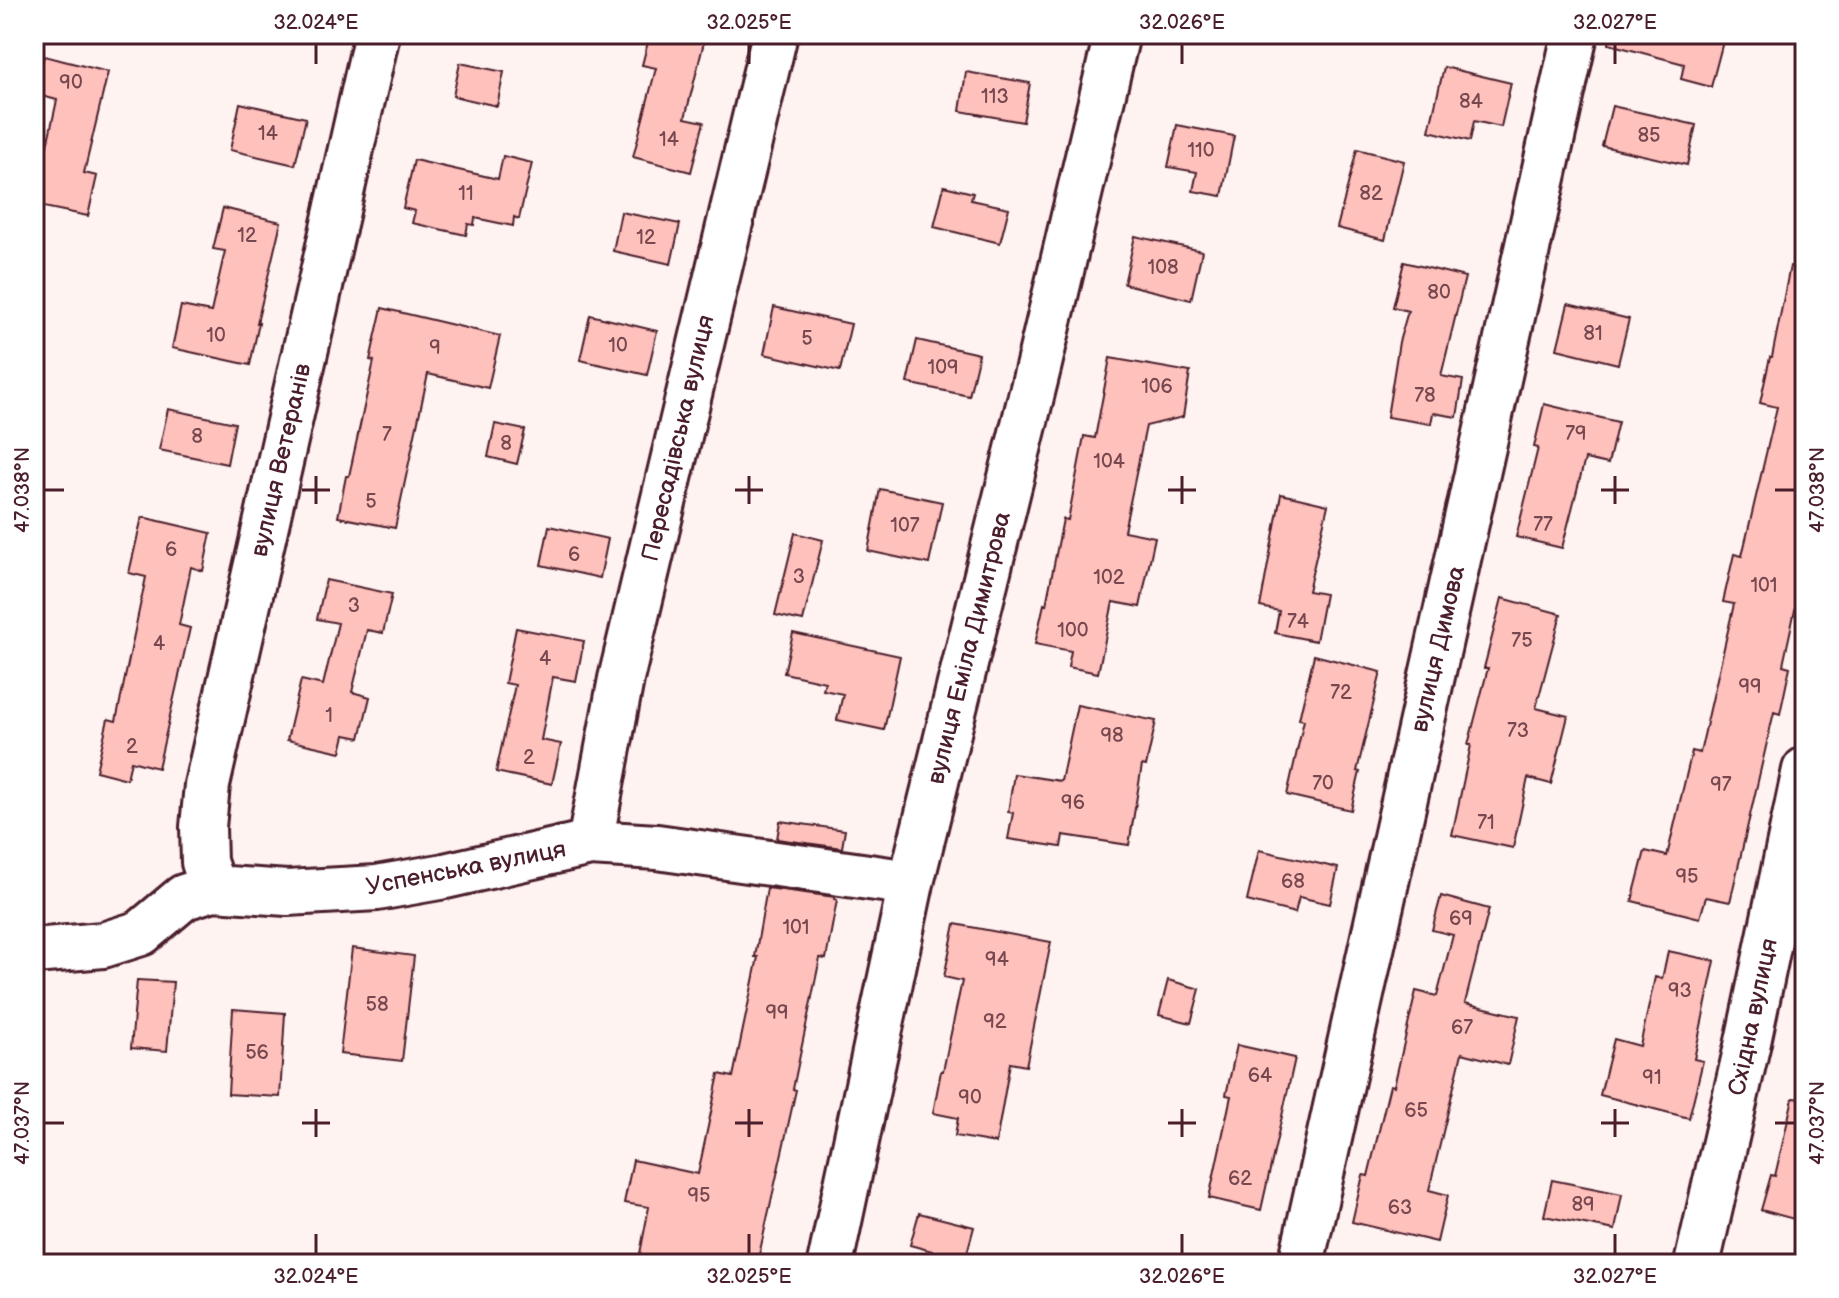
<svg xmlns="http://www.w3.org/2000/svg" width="1839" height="1298" viewBox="0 0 1839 1298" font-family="'Balsamiq Sans',sans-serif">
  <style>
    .building { fill: #fec1bc; stroke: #4a1f2b; stroke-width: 2 }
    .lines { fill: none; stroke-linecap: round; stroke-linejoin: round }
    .minor-casing { stroke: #4a1f2b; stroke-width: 50 }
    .minor { stroke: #fff; stroke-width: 44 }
    .ticks { fill: none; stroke: #4a1f2b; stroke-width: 3 }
    .labels { text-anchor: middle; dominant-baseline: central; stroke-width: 6; stroke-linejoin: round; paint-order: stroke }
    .number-label { font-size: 20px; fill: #77484f }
    .street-label { font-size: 24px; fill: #4a1f2b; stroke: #fff }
    .neatline { fill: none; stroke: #4a1f2b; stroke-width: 3 }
    .ticks-label { font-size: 20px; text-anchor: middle; fill: #4a1f2b }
  </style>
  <rect width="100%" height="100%" fill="#fff3f2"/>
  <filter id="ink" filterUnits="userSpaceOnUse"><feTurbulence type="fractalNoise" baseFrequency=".0125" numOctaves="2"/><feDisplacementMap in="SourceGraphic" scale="16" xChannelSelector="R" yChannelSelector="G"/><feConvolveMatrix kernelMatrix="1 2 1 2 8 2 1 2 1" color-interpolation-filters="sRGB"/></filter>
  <g filter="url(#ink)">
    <!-- building -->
    <path class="building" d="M650 34H706L685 118 704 122 691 172 633 157 656 68 642 65Z
      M1610 34H1725L1711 87 1681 79 1684 64 1609 44Z
      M44 56 108 72 84 173 97 176 88 216 34 205V162L43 164 57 100 34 94Z
      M460 63 504 72 497 106 453 96Z
      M1444 67 1511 83 1501 127 1474 121 1470 141 1429 131Z
      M966 72 1030 83 1023 122 960 111Z
      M240 103 306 118 295 165 230 150Z
      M1612 106 1696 125 1687 165 1602 146Z
      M1177 125 1234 136 1222 196 1193 191 1197 172 1168 167Z
      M1357 149 1404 161 1385 240 1337 228Z
      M503 156 532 163 519 219 514 217 513 226 475 218 474 225 468 224 466 235 412 223 415 211 403 208 414 160 498 179Z
      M944 186 973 193 971 200 1009 208 1000 243 934 227Z
      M223 208 281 222 257 323H259L250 365 172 348 181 306 211 312 225 251 213 249Z
      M621 212 680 224 671 264 613 251Z
      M1135 236 1202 251 1191 300 1124 284Z
      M1404 262 1465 277 1441 376 1463 380 1457 417 1433 413 1431 424 1387 417 1399 342 1408 311 1393 307Z
      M1790 266 1805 267V564L1783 665 1790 667 1780 714 1774 712 1730 902 1706 897 1700 918 1632 901 1645 851 1667 856 1692 751 1700 753 1734 604 1723 602 1734 554 1742 556 1777 407 1760 403 1770 357H1772Z
      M1568 304 1629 319 1618 364 1557 349Z
      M774 307 851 324 840 371 764 354Z
      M382 308 500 336 488 388 428 374 395 528 338 517 346 476H349L374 361 370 360Z
      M590 315 657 331 647 375 580 360Z
      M917 340 979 354 969 396 907 383Z
      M1110 358 1190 372 1183 417 1146 426 1124 531 1155 537 1140 607 1113 602 1098 673 1068 667 1071 651 1035 644 1044 604 1046 605 1063 519 1068 520 1084 436 1095 438Z
      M1544 404 1618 422 1608 464 1585 459 1562 548 1516 537 1538 448 1534 447Z
      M168 409 235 423 227 464 159 450Z
      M495 424 525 430 517 464 488 457Z
      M880 489 942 502 929 564 868 551Z
      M1281 494 1328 505 1308 591 1325 594 1316 641 1275 633 1279 611 1260 607Z
      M142 517 211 533 203 571 191 567 179 625 190 628 158 768 131 761 127 779 96 771 108 719 116 721 146 577 129 573Z
      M549 526 608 539 600 578 541 565Z
      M795 533 823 540 803 621 775 615Z
      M326 580 392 594 383 633 367 630 352 692 370 697 360 738 345 735 341 752 287 740 301 680 323 685 338 623 317 619Z
      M1502 598 1561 614 1536 708 1568 716 1551 784 1528 778 1513 848 1452 835 1471 745H1468L1488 668H1484Z
      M516 628 584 641 576 681 553 677 541 740 561 744 552 784 496 772 515 685 505 683Z
      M793 633 900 656 884 730 837 720 843 694 823 690 825 682 784 673Z
      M1314 655 1381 672 1357 771 1360 772 1351 810 1287 795 1304 720 1299 719Z
      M1077 705 1156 721 1146 766 1142 765 1129 845 1063 835 1061 847 1008 839 1013 813 1008 812 1014 774 1061 781Z
      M780 821 845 830 842 848 777 839Z
      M1259 850 1338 868 1330 904 1299 897 1295 913 1247 901Z
      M767 888 835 897 834 899 837 900 826 959 820 958 793 1089 796 1090 757 1264H638L649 1207 624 1203 633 1160 698 1174 719 1074 733 1077 758 957H755Z
      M1441 896 1489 909 1465 1003 1519 1016 1508 1065 1462 1053 1429 1190 1448 1195 1437 1242 1352 1222 1363 1175 1368 1176 1390 1085 1394 1086 1416 991 1437 996 1453 935 1432 930Z
      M955 924 1051 942 1026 1066 1010 1063 996 1143 955 1136 958 1118 933 1113 941 1071H943L962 981 944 977Z
      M352 948 414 956 402 1061 340 1054Z
      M1668 951 1715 961 1694 1059 1703 1061 1689 1118 1600 1095 1614 1039 1640 1046 1655 977 1662 979Z
      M137 980 173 982 167 1051 131 1048Z
      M1168 980 1200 989 1191 1023 1159 1015Z
      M233 1009 285 1013 280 1097 228 1094Z
      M1237 1045 1295 1058 1261 1210 1209 1198 1231 1096 1226 1095Z
      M1793 1098 1805 1099V1222L1761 1210 1771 1175 1775 1176Z
      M1552 1180 1622 1194 1615 1230 1544 1216Z
      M919 1213 974 1227 964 1264H929L932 1251 910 1245Z"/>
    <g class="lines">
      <defs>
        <path id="minor" d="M590 843 621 679 775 34
          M213 888 204 862 203 827 207 785 377 34
          M34 951 103 945 141 933 184 897 213 888 287 893 377 888 445 876 590 843 657 847 911 883
          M830 1264 911 883 1039 364 1117 34
          M1301 1264 1575 34
          M1697 1264 1748 1042 1805 770"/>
      </defs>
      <!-- minor casing -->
      <use href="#minor" class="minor-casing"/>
      <!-- minor -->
      <use href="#minor" class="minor"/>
    </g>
  </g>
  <!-- ticks -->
  <path class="ticks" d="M316 44V64M749 44V64M1182 44V64M1615 44V64M316 476V504M749 476V504M1182 476V504M1615 476V504M44 490H64M302 490H330M735 490H763M1168 490H1196M1601 490H1629M1775 490H1795M316 1109V1137M749 1109V1137M1182 1109V1137M1615 1109V1137M44 1123H64M302 1123H330M735 1123H763M1168 1123H1196M1601 1123H1629M1775 1123H1795M316 1234V1254M749 1234V1254M1182 1234V1254M1615 1234V1254"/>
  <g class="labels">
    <!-- number labels -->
    <g class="number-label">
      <text x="71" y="83">90</text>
      <text x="995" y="97">113</text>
      <text x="1471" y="102">84</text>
      <text x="268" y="134">14</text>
      <text x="1649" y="136">85</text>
      <text x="669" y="140">14</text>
      <text x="1201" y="151">110</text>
      <text x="466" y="194">11</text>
      <text x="1371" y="194">82</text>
      <text x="247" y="236">12</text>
      <text x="646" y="238">12</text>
      <text x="1163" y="268">108</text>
      <text x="1439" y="293">80</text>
      <text x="1593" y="334">81</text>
      <text x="216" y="336">10</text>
      <text x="807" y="339">5</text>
      <text x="618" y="346">10</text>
      <text x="435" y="348">9</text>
      <text x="943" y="368">109</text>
      <text x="1157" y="387">106</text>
      <text x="1425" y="396">78</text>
      <text x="1576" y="434">79</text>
      <text x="387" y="435">7</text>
      <text x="197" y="437">8</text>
      <text x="506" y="444">8</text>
      <text x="1109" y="462">104</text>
      <text x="371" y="502">5</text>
      <text x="1543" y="525">77</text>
      <text x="905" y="526">107</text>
      <text x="171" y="550">6</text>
      <text x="574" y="555">6</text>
      <text x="799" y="577">3</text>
      <text x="1109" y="578">102</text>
      <text x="1764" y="586">101</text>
      <text x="354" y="606">3</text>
      <text x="1298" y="622">74</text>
      <text x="1073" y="631">100</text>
      <text x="1522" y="641">75</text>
      <text x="159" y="644">4</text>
      <text x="545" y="659">4</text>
      <text x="1750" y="687">99</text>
      <text x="1341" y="693">72</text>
      <text x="329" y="716">1</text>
      <text x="1518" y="731">73</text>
      <text x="1112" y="736">98</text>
      <text x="132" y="747">2</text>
      <text x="529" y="758">2</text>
      <text x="1323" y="784">70</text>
      <text x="1721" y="785">97</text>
      <text x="1073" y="803">96</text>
      <text x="1486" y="823">71</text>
      <text x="1687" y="877">95</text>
      <text x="1293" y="882">68</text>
      <text x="1461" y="919">69</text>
      <text x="796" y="928">101</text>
      <text x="997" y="960">94</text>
      <text x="1680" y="991">93</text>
      <text x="377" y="1005">58</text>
      <text x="777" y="1013">99</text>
      <text x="995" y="1022">92</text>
      <text x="1462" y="1028">67</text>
      <text x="257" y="1053">56</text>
      <text x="1260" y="1076">64</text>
      <text x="1652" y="1078">91</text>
      <text x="970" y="1098">90</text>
      <text x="1416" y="1111">65</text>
      <text x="1240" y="1179">62</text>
      <text x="699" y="1196">95</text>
      <text x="1583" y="1205">89</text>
      <text x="1400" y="1208">63</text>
    </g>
    <!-- street labels -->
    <g class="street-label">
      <text transform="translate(678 438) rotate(-77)">Пересадівська вулиця</text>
      <text transform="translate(281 460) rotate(-77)">вулиця Ветеранів</text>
      <text transform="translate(969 648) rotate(-76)">вулиця Еміла Димитрова</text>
      <text transform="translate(1438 649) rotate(-77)">вулиця Димова</text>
      <text transform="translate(466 868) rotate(-11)">Успенська вулиця</text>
      <text transform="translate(1753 1017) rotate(-78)">Східна вулиця</text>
    </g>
  </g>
  <!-- margin -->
  <rect width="1839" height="1298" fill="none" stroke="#fff" stroke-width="88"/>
  <rect x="44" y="44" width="1751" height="1210" class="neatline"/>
  <g class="ticks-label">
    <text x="316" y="29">32.024°E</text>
    <text x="749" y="29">32.025°E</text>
    <text x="1182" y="29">32.026°E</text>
    <text x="1615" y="29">32.027°E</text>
    <text transform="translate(22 490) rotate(-90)" y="7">47.038°N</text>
    <text transform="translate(1817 490) rotate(-90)" y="7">47.038°N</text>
    <text transform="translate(22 1123) rotate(-90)" y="7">47.037°N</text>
    <text transform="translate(1817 1123) rotate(-90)" y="7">47.037°N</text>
    <text x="316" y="1283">32.024°E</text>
    <text x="749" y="1283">32.025°E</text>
    <text x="1182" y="1283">32.026°E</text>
    <text x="1615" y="1283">32.027°E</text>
  </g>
</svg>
